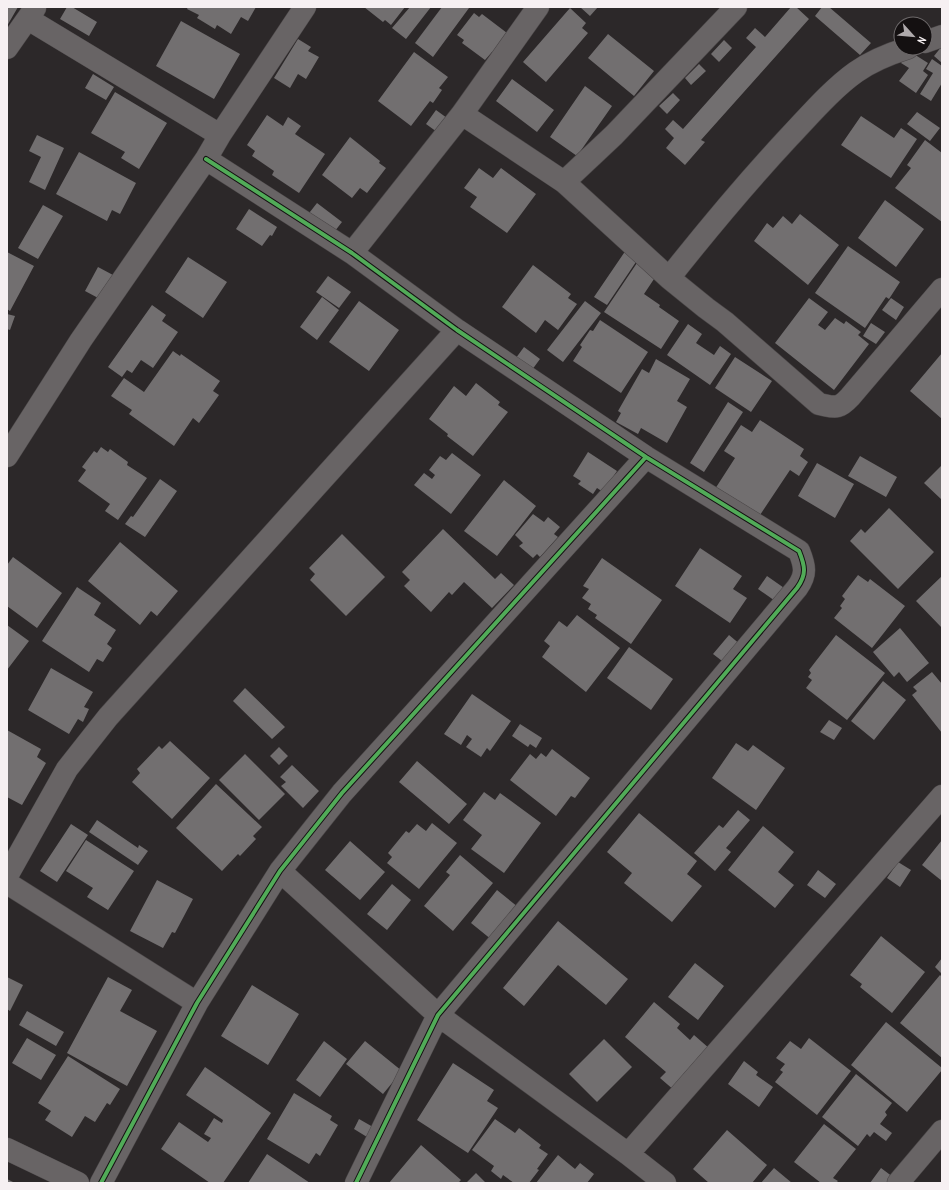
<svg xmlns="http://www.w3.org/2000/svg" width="949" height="1190" viewBox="0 0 949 1190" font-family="'PT Sans Narrow',sans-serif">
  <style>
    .building { fill: #726f70 }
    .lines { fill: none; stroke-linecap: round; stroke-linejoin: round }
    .minor-casing { stroke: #4a4647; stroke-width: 23 }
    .minor { stroke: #686465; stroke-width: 22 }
    .cycleway-casing { stroke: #141011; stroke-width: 6 }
    .cycleway { stroke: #51ab58; stroke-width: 4 }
  </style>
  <rect width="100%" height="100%" fill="#2c2829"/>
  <!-- building -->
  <path class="building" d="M7 7H18L7 26Z
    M67 7H72L97 22 89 36 60 19Z
    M188 7H256L248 21 241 17 231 34 217 25 215 29 197 18 199 15 187 9Z
    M364 7H405L391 25 385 20 383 22Z
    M410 7H431L406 39 392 28Z
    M442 7H467L469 8 433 57 415 43Z
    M580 7H598L590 16Z
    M791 7H796L809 19 701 140 705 142 685 165 666 148 674 138 665 129 673 120 683 129 756 47 746 38 755 28 765 37Z
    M822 7H829L871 43 860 55 815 16Z
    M570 8 586 23 582 28 588 33 546 82 523 62Z
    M474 13 479 17 482 14 511 36 496 55 492 52 485 60 462 43 464 40 457 35Z
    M181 21 240 54 214 99 156 66Z
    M608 34 654 71 634 96 588 58Z
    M298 39 311 47 308 51 319 57 306 79 298 74 290 88 274 78Z
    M724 40 732 48 719 62 711 54Z
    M942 46V63L934 56Z
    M909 51 928 63 923 71 928 75 916 93 899 81 909 68 901 63Z
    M414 52 448 77 439 88 442 90 433 103 430 101 411 126 378 101Z
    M932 59 942 66V83L931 101 920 94 933 73 926 69Z
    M699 64 706 71 691 85 685 78Z
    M93 74 114 87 106 100 85 88Z
    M512 79 554 110 537 132 496 101Z
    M585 86 612 106 577 156 550 137Z
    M115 92 167 123 139 169 121 158 125 152 91 133Z
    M673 93 680 100 667 114 659 106Z
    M436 110 447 118 437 132 426 124Z
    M917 112 940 128 930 141 907 124Z
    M267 115 283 126 288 117 301 126 295 134 325 154 299 193 272 175 274 171 252 156 255 151 247 145Z
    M861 116 894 138 901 128 917 139 891 178 841 145Z
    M37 135 64 148 45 190 29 182 41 157 29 151Z
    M350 137 380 161 379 163 386 168 367 193 360 188 352 198 322 175Z
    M925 140 942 153V222L895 188 911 168 907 165Z
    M79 152 136 183 120 214 112 210 107 221 56 194Z
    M479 168 493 178 501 168 536 194 507 233 470 207 477 197 464 188Z
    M885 200 924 229 896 267 858 238Z
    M317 203 342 222 331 236 306 217Z
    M43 205 63 216 38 259 18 248Z
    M249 209 277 227 272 236 270 235 262 246 236 229Z
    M800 214 839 245 808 285 754 241 767 223 773 228 783 216 792 224Z
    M848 246 900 282 889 299 886 297 865 328 815 293Z
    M626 250 638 259 607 305 594 297Z
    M7 252 34 266 10 311 7 309Z
    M188 257 227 282 203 318 165 292Z
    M639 260 658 273 644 294 660 305 659 307 679 321 661 349 604 312Z
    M533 265 571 294 568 298 577 304 558 330 545 320 536 333 502 307Z
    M98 267 113 275 100 299 85 291Z
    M328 276 351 292 339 308 316 292Z
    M322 297 339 310 317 340 300 327Z
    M809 298 828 312 818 325 825 330 835 318 844 324 846 321 861 332 858 335 869 344 834 390 775 343Z
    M891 298 904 307 896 320 882 310Z
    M359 301 399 330 369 371 329 342Z
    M585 301 601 313 563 362 547 350Z
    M152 305 166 315 162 321 178 332 153 368 141 360 132 373 127 370 122 377 108 367Z
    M7 314 15 316 10 330 7 329Z
    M600 320 648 352 621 393 573 361 582 347 580 345 590 330 593 331Z
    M871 323 885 332 876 344 863 336Z
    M688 324 702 334 696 343 714 355 720 346 731 354 710 385 667 355Z
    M524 347 540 359 529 374 513 362Z
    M173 351 180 356 181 354 220 381 213 391 219 395 199 423 193 418 174 446 129 414 132 410 111 396 124 378 144 392Z
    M942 353V419L910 391Z
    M735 357 772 381 751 412 715 388Z
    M656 359 690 379 677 401 687 407 667 443 641 428 638 434 616 422 621 413 618 411 642 369 649 373Z
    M476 383 500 402 498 405 508 412 473 456 447 436 448 434 429 419 454 386 466 396Z
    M728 402 743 412 704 472 690 463Z
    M760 420 804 449 800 456 808 462 799 476 790 470 758 518 715 489 735 458 724 451 741 425 752 432Z
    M101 447 108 452 110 449 128 462 127 465 147 478 118 520 105 511 110 504 78 481 86 470 82 467 94 451 97 453Z
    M588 452 617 471 603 492 597 488 593 494 578 484 581 481 573 476Z
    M452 453 481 475 451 514 414 485 424 473 432 479 435 475 429 470 440 456 446 460Z
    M860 456 897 477 886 497 848 476Z
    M817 463 854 484 835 518 798 496Z
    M942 465V500L924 483Z
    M160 479 177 491 145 537 125 524 131 516 133 517Z
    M504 480 536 506 497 556 464 531Z
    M889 508 934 552 898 589 850 541 861 529 865 533Z
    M533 514 544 522 548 517 560 527 554 534 558 537 540 557 537 554 533 558 519 546 523 543 515 535Z
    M443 529 495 579 501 573 514 585 492 608 464 582 452 595 449 592 431 612 404 586 410 580 402 572Z
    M342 534 385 577 346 616 310 580 315 574 309 568Z
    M120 542 178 591 157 616 151 611 140 625 88 581Z
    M700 548 742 576 733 589 747 598 730 623 675 586Z
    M13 557 62 593 37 628 7 606V565Z
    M602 558 662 600 631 644 595 618 597 615 588 609 591 604 582 598 589 589 583 586Z
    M858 575 868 582 870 579 905 606 872 648 834 618 842 608 840 606 845 599 842 596Z
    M767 576 787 590 778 603 758 589Z
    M942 576V628L916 601Z
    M77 587 101 603 94 615 116 630 107 644 112 648 103 662 97 659 89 672 42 641Z
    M577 615 620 648 586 692 542 657 550 646 544 641 559 621 567 627Z
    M7 625 29 641 7 670Z
    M900 628 929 663 907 682 899 672 894 677 873 652Z
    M729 635 741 645 726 664 713 654Z
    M836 635 885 673 847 720 806 688 812 680 808 677 811 673 809 670Z
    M629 647 673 679 651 710 607 678Z
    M51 668 93 692 84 707 89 709 83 722 78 719 69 734 28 710Z
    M932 672 942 684V733L912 695 917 691 913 687Z
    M883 681 906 700 874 740 851 721Z
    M245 688 285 727 272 739 233 701Z
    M472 694 511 721 490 751 487 748 481 757 466 747 472 739 467 735 461 745 444 734Z
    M829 720 842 728 834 740 820 732Z
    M520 724 542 738 536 748 530 744 528 747 512 736Z
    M7 730 41 749 37 757 46 763 22 805 7 797Z
    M170 741 210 778 172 819 132 782 140 773 137 769 159 746 162 749Z
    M736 743 748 751 753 745 785 768 756 810 712 778Z
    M279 747 288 756 279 765 270 756Z
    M552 749 590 778 575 798 571 796 556 816 510 780 530 754 536 759 541 753 546 757Z
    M245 754 285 794 259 820 219 780Z
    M417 761 467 804 449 824 399 782Z
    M292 765 319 791 303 808 281 786 286 782 280 777Z
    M216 784 262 827 253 836 256 839 240 856 238 854 222 871 176 828Z
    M484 792 495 800 500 793 541 823 504 873 471 849 482 835 463 820Z
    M738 810 750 820 726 848 731 852 715 871 694 853 719 825 723 828Z
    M639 813 697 861 687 874 702 886 672 922 624 883 632 873 607 852Z
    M97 820 138 848 139 845 148 851 138 865 89 832Z
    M432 823 457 843 419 889 387 863 392 857 388 853 406 831 409 833 417 824 426 831Z
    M71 824 88 835 57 882 40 871Z
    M763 826 794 852 778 872 794 885 775 908 728 870Z
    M86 840 134 871 108 910 87 897 93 888 66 871Z
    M942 840V881L922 865Z
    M350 841 385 872 360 900 325 870Z
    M460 855 493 883 453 931 424 906 450 875 446 872Z
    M898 862 911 870 900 887 887 878Z
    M818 870 836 884 825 898 807 885Z
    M157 880 193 899 175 933 172 932 163 948 130 931Z
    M392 884 411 900 387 930 367 914Z
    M497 890 518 907 492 940 471 923Z
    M558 921 628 979 606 1005 558 965 524 1006 503 988Z
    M881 936 925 972 892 1013 860 987 862 984 850 975Z
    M942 958V974L935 967Z
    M695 963 724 986 698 1020 668 997Z
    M940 975 942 977V1058L900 1023Z
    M7 977 23 985 10 1011 7 1009Z
    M108 977 132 990 120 1011 157 1031 127 1086 67 1053Z
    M252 985 299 1014 268 1065 221 1036Z
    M654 1002 680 1024 677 1028 690 1040 694 1035 710 1049 675 1091 660 1078 666 1072 625 1037Z
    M27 1011 64 1032 56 1046 19 1025Z
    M886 1022 942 1068V1070L907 1112 851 1065Z
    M27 1038 56 1055 41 1080 12 1063Z
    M809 1038 851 1071 817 1115 775 1082 783 1072 780 1070 785 1064 776 1058 790 1041 801 1049Z
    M604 1039 632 1067 597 1102 569 1074Z
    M324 1041 347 1059 320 1097 296 1080Z
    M365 1041 402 1071 383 1094 346 1064Z
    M68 1056 120 1089 110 1105 107 1103 95 1122 85 1116 72 1137 45 1120 51 1111 38 1103Z
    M744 1061 758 1072 756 1075 773 1087 759 1107 728 1084Z
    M453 1063 494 1090 487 1101 498 1108 468 1153 417 1120Z
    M205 1067 271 1113 223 1183H210L161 1149 179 1122 208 1142 211 1138 204 1134 214 1118 222 1123 223 1120 186 1095Z
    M856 1074 892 1103 885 1112 887 1115 880 1124 892 1133 886 1141 874 1132 870 1137 867 1134 858 1146 822 1117Z
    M294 1093 332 1116 330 1120 338 1125 320 1156 316 1153 309 1164 267 1139Z
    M359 1119 373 1127 367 1137 354 1129Z
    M495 1119 515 1133 519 1128 541 1145 539 1148 548 1154 537 1169 539 1170 529 1183H514L503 1175 501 1179 491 1171 494 1166 472 1150Z
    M824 1124 856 1149 833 1178 838 1181 836 1183H821L794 1162Z
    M727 1130 767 1165 752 1183H709L693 1169Z
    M421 1145 461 1180 458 1183H389Z
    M267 1154 310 1183H248Z
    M558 1155 575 1169 580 1163 594 1174 587 1183H536Z
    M774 1168 792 1183H761Z
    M881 1168 893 1177 888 1183H870Z
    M476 1173 486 1183H466Z
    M7 1179 15 1183H7Z"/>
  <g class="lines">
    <defs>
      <path id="minor" d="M28 19 220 135
        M925 42 942 36
        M7 48 35 8
        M908 48C892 53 870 62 856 72 832 89 809 116 789 137 747 182 707 230 669 278L706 308 725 322 819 404C835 407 838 410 850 397L942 289
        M462 114 564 182 669 278
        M206 159 352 253 457 330 646 457 799 551C805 566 807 574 797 588L438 1015 356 1183
        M564 182 614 135 736 7
        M352 253 462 114 538 7
        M7 456 81 340 206 159 220 135 305 7
        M280 871 438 1015 628 1154 665 1183
        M7 876 67 769 108 717 457 330
        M7 883 197 1003
        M7 1149 78 1183
        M628 1154 942 796
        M101 1183 197 1003 280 871 342 793 646 457
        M898 1183 942 1131"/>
    </defs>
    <!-- minor casing -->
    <use href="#minor" class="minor-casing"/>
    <!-- minor -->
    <use href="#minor" class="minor"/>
    <defs>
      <path id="cycleway" d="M206 159 352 253 457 330 646 457 799 551C805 566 807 574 797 588L438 1015 356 1183
        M101 1183 197 1003 280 871 342 793 646 457"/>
    </defs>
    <!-- cycleway casing -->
    <use href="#cycleway" class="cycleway-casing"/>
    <!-- cycleway -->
    <use href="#cycleway" class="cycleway"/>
  </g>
  <!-- border -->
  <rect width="949" height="1190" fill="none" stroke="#f6f0f2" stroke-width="16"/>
  <!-- north arrow -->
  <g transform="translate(913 36) rotate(117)"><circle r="19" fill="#141011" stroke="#6e6a6b"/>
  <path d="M0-3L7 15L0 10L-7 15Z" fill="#afaaac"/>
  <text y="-6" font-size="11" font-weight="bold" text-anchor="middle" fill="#f6f0f2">N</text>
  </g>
</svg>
